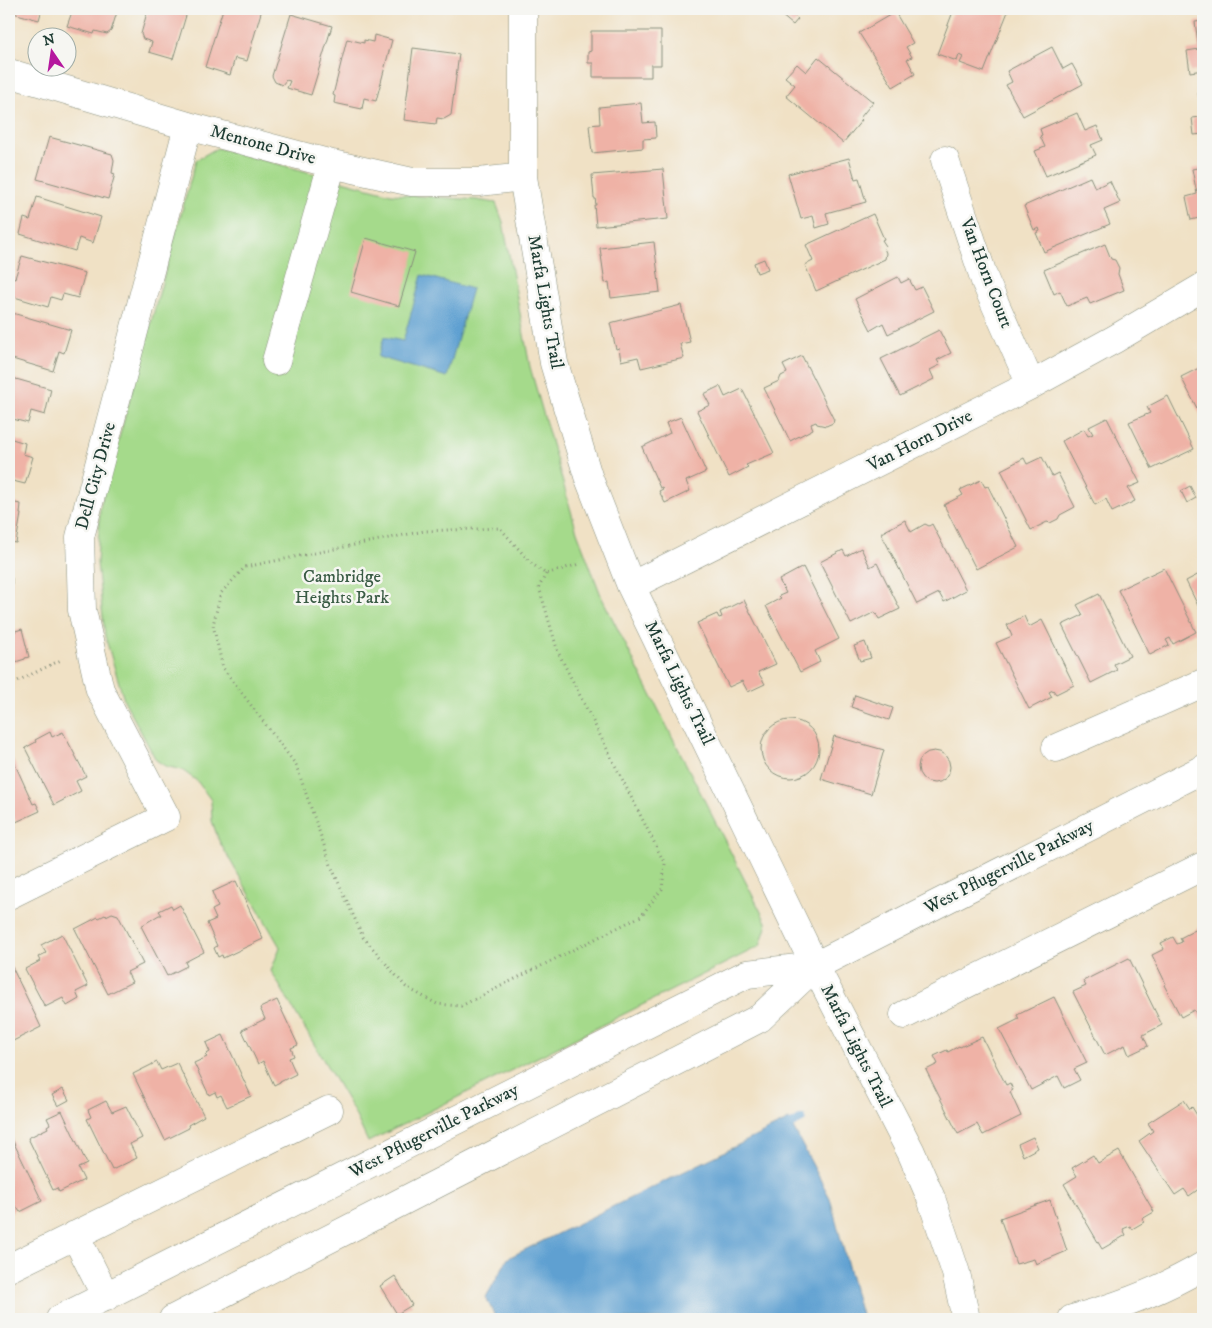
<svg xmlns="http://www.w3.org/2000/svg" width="1212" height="1328" viewBox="0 0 1212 1328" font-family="'IM FELL DW Pica',serif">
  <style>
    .green { fill: #a5da8b; stroke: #628c60 }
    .water { fill: #5ea0d1; stroke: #3e6e82 }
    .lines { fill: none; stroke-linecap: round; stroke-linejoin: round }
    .stream { stroke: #5ea0d1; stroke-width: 8 }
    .building { fill: #efb2a6 }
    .minor-casing { stroke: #888f7c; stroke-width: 29 }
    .major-casing { stroke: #888f7c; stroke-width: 29 }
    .path { stroke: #888f7c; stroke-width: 3; stroke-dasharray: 1 4; stroke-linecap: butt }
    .minor { stroke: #fff; stroke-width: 28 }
    .major { stroke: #fff; stroke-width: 28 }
    .labels { text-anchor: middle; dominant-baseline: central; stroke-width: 5; stroke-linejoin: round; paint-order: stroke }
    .street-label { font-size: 18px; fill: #1f3d34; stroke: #f6f6f2 }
    .park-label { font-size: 18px; fill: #3a5c45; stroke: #f6f6f2 }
  </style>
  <rect width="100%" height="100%" fill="#f6f6f2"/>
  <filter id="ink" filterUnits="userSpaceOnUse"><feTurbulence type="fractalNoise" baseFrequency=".02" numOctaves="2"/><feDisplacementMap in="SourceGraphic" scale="10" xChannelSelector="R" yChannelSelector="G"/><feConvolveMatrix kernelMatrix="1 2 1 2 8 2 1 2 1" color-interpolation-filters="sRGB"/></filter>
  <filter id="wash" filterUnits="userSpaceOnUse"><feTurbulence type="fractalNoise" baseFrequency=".0096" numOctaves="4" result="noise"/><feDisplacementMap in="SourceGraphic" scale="20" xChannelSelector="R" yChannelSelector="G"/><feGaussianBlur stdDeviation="1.12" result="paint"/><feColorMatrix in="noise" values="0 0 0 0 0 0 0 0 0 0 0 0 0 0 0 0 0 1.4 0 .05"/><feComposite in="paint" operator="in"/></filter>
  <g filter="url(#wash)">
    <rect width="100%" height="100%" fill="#f0e1c5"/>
    <!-- green -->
    <path class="green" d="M217 148 391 194 477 200 496 203 503 222 530 367 577 532 602 598 767 924 760 946 368 1142 354 1112 271 971 280 947 219 841 212 821 211 800 197 781 182 770 165 766 156 760 124 700 105 636 97 563 100 507 196 160Z"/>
    <!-- water -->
    <path class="water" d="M422 275 472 289 447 377 378 357 384 337 403 341Z
      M789 1120 830 1198 862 1319H496L486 1297 508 1258Z"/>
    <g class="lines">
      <!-- stream -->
      <path class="stream" d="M784 1128 802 1119"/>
    </g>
    <g id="blocks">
      <!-- building -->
      <path class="building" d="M14 9H42L39 20 13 13Z
        M73 9H118L111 31 107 34 95 31 94 34 67 26Z
        M148 9H188L173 59 149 52 152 42 143 39 141 34Z
        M223 9H262L247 61 235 58 230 75 205 67Z
        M787 9 798 19 793 25 781 15Z
        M954 9H1009L984 72 960 63 963 57 959 55 957 61 937 54Z
        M895 12 913 43 906 47 912 57 907 59 915 74 893 87 859 33Z
        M291 14 332 26 311 95 287 88 290 81 286 80 282 85 275 82 272 76Z
        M1203 21V70L1190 72 1187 51 1199 49 1195 22Z
        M591 31H661V65H651V77H593V63H588V52L591 51Z
        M374 35 392 40 376 101 364 98 362 109 334 103 335 96 333 95 347 39 364 43V40L373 42Z
        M1052 47 1063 69 1072 64 1083 84 1023 116 1006 85 1012 82 1007 71Z
        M413 48 459 54 451 115 444 119 437 118 436 124 404 120Z
        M818 57 873 102 860 118 862 120 843 143 786 96 795 85 785 77 797 64 806 72Z
        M1203 92V134L1194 135 1192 118 1201 117 1198 93Z
        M641 103 643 123 655 122 656 138 643 139V148L592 153 589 125 600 124 599 107Z
        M1077 113 1085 131 1097 126 1103 140 1091 145 1096 155 1046 176 1035 151 1045 147 1040 136 1042 135 1040 129Z
        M49 137 112 154 114 160 112 173 115 174 108 199 37 179Z
        M849 158 855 179 859 178 866 202 826 213 829 224 816 228 813 216 801 219 788 174Z
        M1203 167V217L1191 220 1186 197 1197 194 1192 169Z
        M663 169 668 219 596 226 594 205H596L595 198H594L592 175Z
        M1090 177 1095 188 1110 181 1120 203 1104 210 1110 224 1044 252 1036 233 1040 231 1039 228 1034 230 1024 206Z
        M37 197 101 217 93 243 79 238 75 251 20 234 24 218 30 220Z
        M873 214 884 239 882 240 886 246 884 248 886 253 885 259 816 291 805 265 813 261 806 245Z
        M366 238 415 252 399 306 351 292Z
        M654 242 660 292 611 298 609 282 605 283 600 248Z
        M1105 244 1111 259 1115 260 1119 268 1118 274 1124 290 1090 304 1087 298 1067 306 1060 291 1054 294 1044 270Z
        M22 256 85 273 78 298 63 294 61 300 51 297 48 307 11 296V294L9 293V276L15 278Z
        M764 259 768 269 757 273 754 263Z
        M898 277 901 283 909 279 915 290 922 287 934 311 888 334 883 323 871 330 855 299Z
        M681 305 690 342 680 344 684 358 641 368 638 357 621 361 619 348 616 349 610 323Z
        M9 312 71 330 64 353 59 351 53 371 9 358Z
        M939 330 951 353 937 360 940 365 930 370 934 379 900 396 881 359Z
        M802 356 834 420 833 423 826 426 817 424 816 422 811 424 813 429 790 441 764 388 779 381 781 376 787 373 783 365Z
        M1203 367V420L1181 377 1199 368V369Z
        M9 377 51 389 45 415 31 411 28 423 9 418Z
        M720 386 725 397 742 389 774 453 746 465 748 467 729 477 697 411 710 405 704 394Z
        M1168 396 1194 449 1152 469 1129 422 1150 413 1147 407Z
        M681 417 706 472 686 481 690 491 665 503 659 491 663 489 662 487 660 488 642 447 670 433 666 423Z
        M1107 418 1140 483 1128 488 1135 501 1112 512 1106 499 1095 505 1062 441 1084 429 1088 436 1093 434 1089 427Z
        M9 438 25 443 23 454 33 457 25 484 9 480Z
        M1042 457 1052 476 1058 473 1075 507 1060 515 1058 519 1050 523 1047 522 1031 530 1001 470 1024 458 1027 464Z
        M981 480 985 487 988 486 1018 547 976 569 944 505 963 495 960 490Z
        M1190 486 1196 498 1187 503 1181 491Z
        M9 502 21 504 20 514H21L16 543 9 542Z
        M905 520 911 532 925 524 929 526 932 524 966 590 944 602 939 593 917 604 881 533Z
        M861 548 870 567 877 563 900 609 879 619 875 612 851 624 820 562 843 550 846 556Z
        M803 567 839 639 815 651 820 662 800 672 766 606 781 598 779 596 786 593 779 580Z
        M1164 568 1196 632 1173 644 1170 638 1166 640 1169 645 1150 655 1118 590Z
        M1203 572V616L1186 581Z
        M9 577 12 578V604H9Z
        M1099 594 1130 656 1114 664 1117 670 1091 683 1062 625 1083 615 1077 605Z
        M744 600 776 664 758 672 765 684 748 692 742 681 729 687 697 623 717 614 719 618 722 617 720 612Z
        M1024 616 1029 627 1042 620 1074 685 1056 694 1053 690 1049 692 1052 697 1029 709 996 643 1012 636 1007 625Z
        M22 629 29 657 25 658V659L9 664V633Z
        M865 642 871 658 860 661 854 646Z
        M855 695 893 708 889 720 851 707Z
        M761 749a29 29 0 1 1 58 0a29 29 0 1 1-58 0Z
        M50 732 52 737 63 732 86 776 76 781 81 791 54 805 25 748 36 742 35 740Z
        M834 736 884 750 871 794 821 779Z
        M918 767a16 16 0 1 1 32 0a16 16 0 1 1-32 0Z
        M9 751 33 804 36 803 40 811 16 822 13 816 9 818Z
        M236 881 263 939 223 958 222 955 218 957 214 948 217 946 207 923 216 919 212 910 218 907 212 892Z
        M171 905 173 909 180 905 204 952 185 962 187 966 167 976 141 926 159 915H162L159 911Z
        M112 913 118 915 143 964 127 972 132 982 108 994 75 929 98 917 99 918 105 915 106 916Z
        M1203 926V1019L1200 1020 1194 1010 1181 1017 1164 985 1166 984 1152 955 1164 949 1161 943 1173 937 1177 944 1182 942 1180 938Z
        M62 934 88 986 76 992 79 999 67 1006 63 998 45 1007 25 969 40 961 38 957 46 953 41 945Z
        M1129 958 1162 1025 1143 1035 1148 1046 1129 1055 1125 1045 1105 1055 1073 992 1086 986 1083 981Z
        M9 966 12 967 41 1027 9 1043Z
        M1054 997 1087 1063 1074 1069 1080 1080 1064 1088 1058 1076 1031 1090 999 1029 1019 1019 1017 1015Z
        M277 1000 298 1045 291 1048 294 1056 289 1058 296 1074 274 1085 263 1061 258 1064 242 1030 265 1019 260 1008Z
        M223 1035 251 1096 227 1107 221 1095 217 1097 215 1092 209 1095 194 1063 207 1057 205 1055 210 1052 206 1043Z
        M982 1037 1006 1085 1010 1083 1013 1090 1010 1092 1021 1116 983 1135 977 1124 958 1134 926 1070 938 1064 934 1056 947 1050 948 1052 959 1046 960 1047Z
        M157 1062 161 1070 177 1063 204 1116 188 1125 189 1128 165 1140 133 1074Z
        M63 1089 69 1100 58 1106 52 1095Z
        M1184 1100 1190 1109 1192 1107 1203 1125V1186L1189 1196 1184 1189 1175 1195 1139 1141 1153 1131 1148 1123Z
        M106 1101 112 1112 126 1106 142 1138 130 1144 137 1158 112 1170 87 1119 91 1117 88 1110Z
        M62 1111 87 1164 78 1168 84 1180 59 1192 57 1188 53 1190 28 1138 48 1128 47 1126 50 1124 47 1118Z
        M9 1133 42 1201 20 1212 16 1206 12 1212 9 1214Z
        M1033 1137 1038 1148 1023 1156 1018 1144Z
        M1119 1151 1154 1212 1142 1219 1144 1222 1132 1229 1130 1226 1123 1229 1126 1235 1102 1249 1064 1184 1077 1176 1072 1168 1093 1155 1098 1163Z
        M1050 1200 1067 1251 1036 1264 1034 1259 1016 1264 1000 1218Z
        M395 1276 412 1305 397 1314 380 1286Z"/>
    </g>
  </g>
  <g filter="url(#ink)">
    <use href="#blocks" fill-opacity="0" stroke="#888f7c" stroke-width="1"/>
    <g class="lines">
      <defs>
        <path id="minor" d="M523 9V177L554 363 588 476 631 586 815 966 911 1152 931 1198 956 1273 966 1319
          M9 73 188 126 332 164 412 182H479L523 177
          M945 160 985 281 1031 385
          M276 361 332 164
          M631 586 1031 385 1115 339 1203 287
          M1056 748 1203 683
          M9 895 166 817 100 690 82 610 80 537 188 126
          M904 1015 1203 866
          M75 1235 106 1297
          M9 1268 329 1110
          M1072 1319C1117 1307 1163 1290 1203 1266"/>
        <path id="major" d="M60 1319 747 974 815 966
          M173 1319 760 1018 815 966 1203 769"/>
      </defs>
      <!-- minor casing -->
      <use href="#minor" class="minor-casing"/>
      <!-- major casing -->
      <use href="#major" class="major-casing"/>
      <!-- path -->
      <path class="path" d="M546 574 539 587 558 652 665 864 662 889 641 916 461 1006 437 1004 406 987 363 937 332 868 296 765 223 668 213 625 221 593 245 567 424 531 500 528 531 563 546 574 579 564
        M9 685 61 660"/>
      <!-- minor -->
      <use href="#minor" class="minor"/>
      <!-- major -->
      <use href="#major" class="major"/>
    </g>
  </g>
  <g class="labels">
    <!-- street labels -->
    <g class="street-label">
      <text transform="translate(263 145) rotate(15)">Mentone Drive</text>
      <text transform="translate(986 273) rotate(69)">Van Horn Court</text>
      <text transform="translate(545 302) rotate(80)">Marfa Lights Trail</text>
      <text transform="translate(920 441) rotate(-27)">Van Horn Drive</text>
      <text transform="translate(96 476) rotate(-75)">Dell City Drive</text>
      <text transform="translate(679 683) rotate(64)">Marfa Lights Trail</text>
      <text transform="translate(1009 867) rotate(-27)">West Pflugerville Parkway</text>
      <text transform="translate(856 1046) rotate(63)">Marfa Lights Trail</text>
      <text transform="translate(434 1131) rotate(-27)">West Pflugerville Parkway</text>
    </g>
    <!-- park labels -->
    <g class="park-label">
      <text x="342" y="577">Cambridge<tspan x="342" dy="21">Heights Park</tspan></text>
    </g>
  </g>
  <!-- margin -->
  <rect width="1212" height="1328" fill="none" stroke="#f6f6f2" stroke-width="30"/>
  <!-- north arrow -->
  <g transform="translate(52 52) rotate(347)"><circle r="24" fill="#f6f6f2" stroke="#a0aca6"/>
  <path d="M0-4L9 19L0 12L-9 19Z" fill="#b5179e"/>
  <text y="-8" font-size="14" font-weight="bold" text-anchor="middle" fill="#1f3d34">N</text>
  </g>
</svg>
